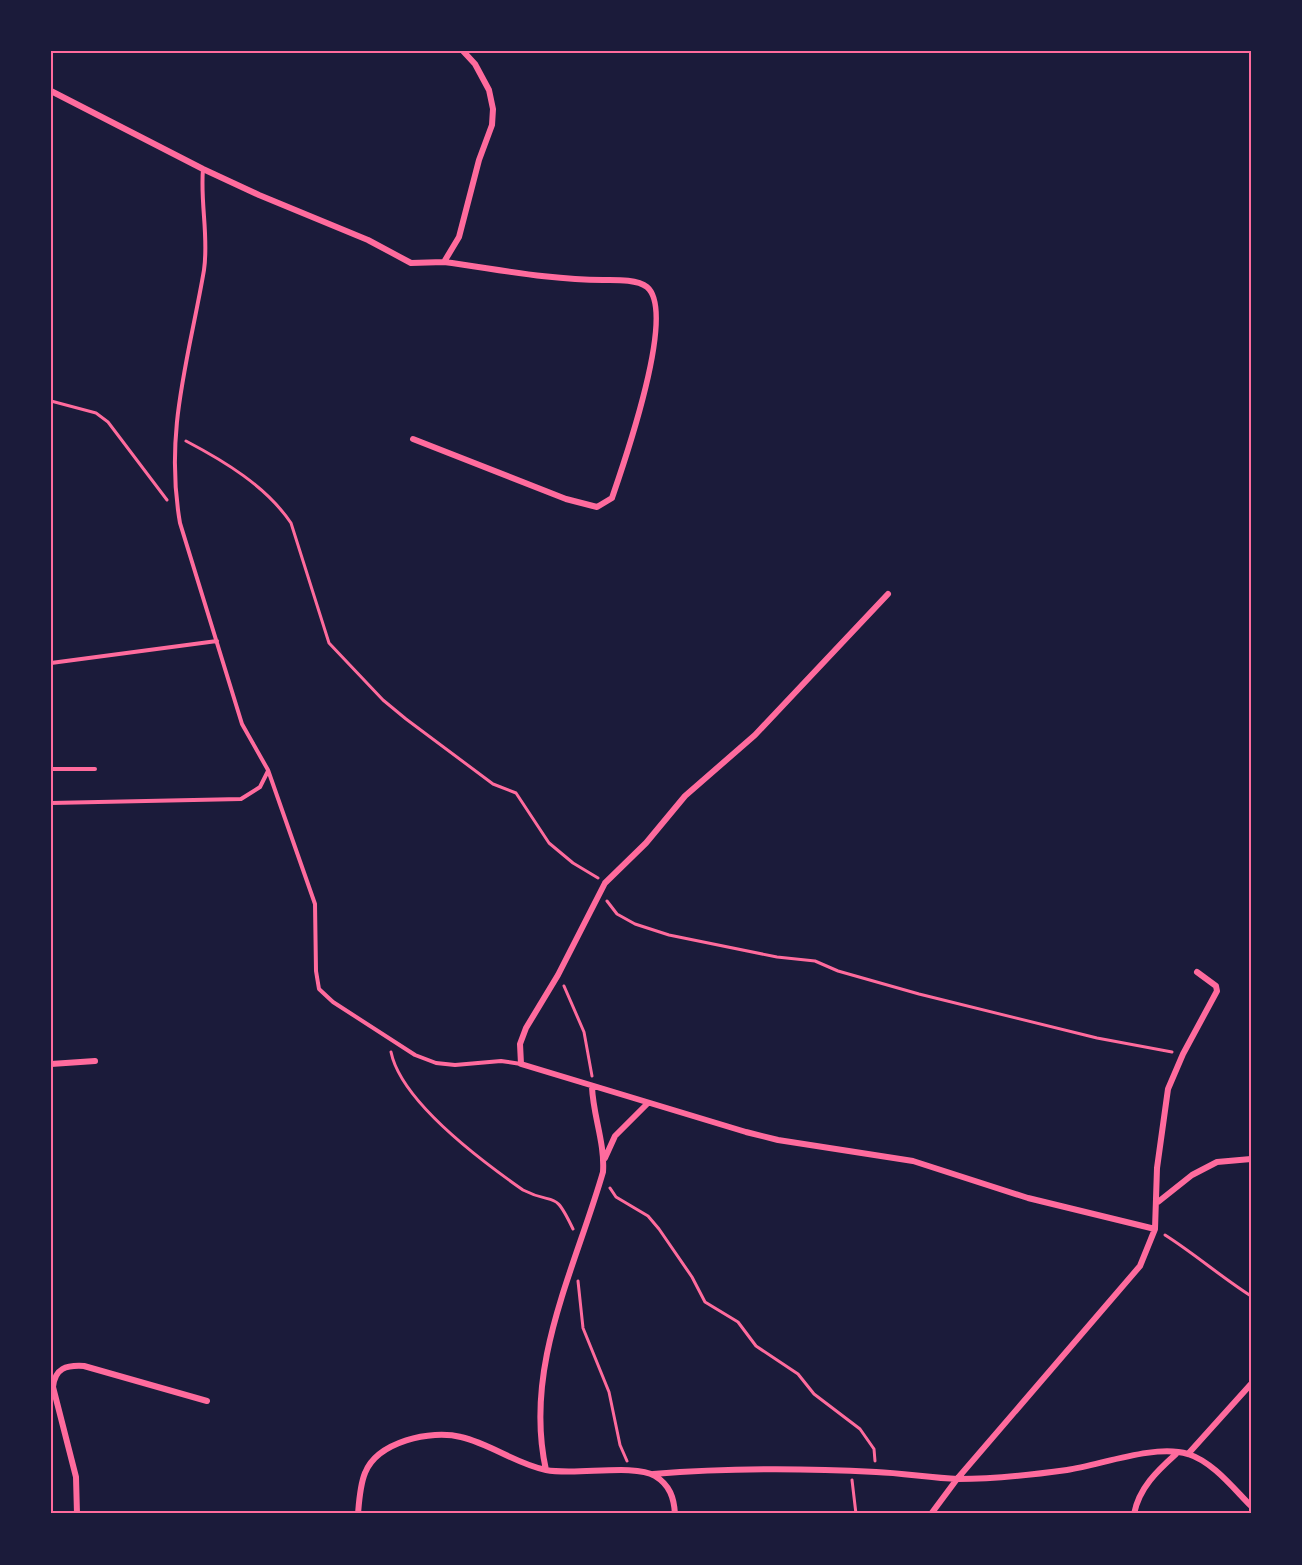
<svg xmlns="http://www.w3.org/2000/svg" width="1302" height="1565" viewBox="0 0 1302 1565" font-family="Roboto,sans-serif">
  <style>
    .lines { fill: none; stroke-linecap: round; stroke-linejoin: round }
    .path { stroke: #ff6b9d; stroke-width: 3 }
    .service { stroke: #ff6b9d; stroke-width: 4 }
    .minor { stroke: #ff6b9d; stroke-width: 6 }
    .neatline { fill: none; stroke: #ff6b9d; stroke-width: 2 }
  </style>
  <rect width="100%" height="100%" fill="#1b1b3a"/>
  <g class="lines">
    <!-- path -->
    <path class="path" d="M51 401 96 413 108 422 167 500
      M186 441C224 461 266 486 291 523L329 643 383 700 406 719 493 784 516 793 549 843 573 863 598 878
      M607 901 617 914 635 924 669 935 777 957 815 961 838 971 919 994 1097 1038 1172 1052
      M564 986 584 1032 592 1076
      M391 1052C401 1101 483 1162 523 1190 556 1207 553 1187 573 1229
      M610 1188 616 1197 648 1216 659 1229 692 1277 705 1302 738 1322 756 1346 798 1374 814 1394 860 1429 874 1449 875 1461
      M1165 1235C1195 1254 1221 1277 1251 1296
      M578 1281 583 1328 609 1392 620 1445 627 1461
      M852 1480 856 1514"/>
    <!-- service -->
    <path class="service" d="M203 169C200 203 209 237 204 270 189 358 164 431 180 523L242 724 268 770 315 904 316 971 319 989 333 1002 415 1055 436 1063 455 1065 501 1061 521 1064
      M51 663 217 641
      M51 769H95
      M51 803 241 799 260 787 268 771"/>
    <!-- minor -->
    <path class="minor" d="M51 91 203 169 259 195 368 240 411 263 444 262 459 237 479 160 492 125 493 109 489 90 475 64 463 51
      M413 439 566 499 597 507 612 498C624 463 677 312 647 287 637 279 615 280 603 280 549 280 497 269 444 262
      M888 594 755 735 685 796 646 843 605 883 558 975 526 1028 520 1044 521 1064 746 1132 778 1140 913 1161 1028 1198 1155 1229
      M51 1064 95 1061
      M605 1158 615 1136 647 1104
      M1158 1202 1192 1175 1217 1162 1251 1159
      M1188 1454 1251 1384
      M546 1470C523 1367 575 1269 603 1172 605 1143 593 1115 592 1087
      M653 1474C727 1468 801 1468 876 1472 903 1473 931 1478 958 1479 994 1479 1031 1475 1067 1470 1101 1465 1154 1444 1188 1454 1213 1462 1233 1488 1251 1506
      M77 1514 76 1477 53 1387C55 1368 66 1365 84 1366L207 1401
      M358 1514C359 1502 360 1485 365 1473 377 1442 431 1429 461 1437 491 1444 516 1464 546 1470 575 1476 634 1463 655 1476 670 1485 674 1498 675 1514
      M931 1514 957 1479 1140 1266 1155 1229 1157 1168 1168 1089 1183 1054 1217 991 1216 986 1197 972
      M1134 1514C1139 1488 1157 1471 1176 1454"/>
  </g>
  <!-- border -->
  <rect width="1302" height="1565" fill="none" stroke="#1b1b3a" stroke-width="105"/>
  <rect x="52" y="52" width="1198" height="1460" class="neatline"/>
</svg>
